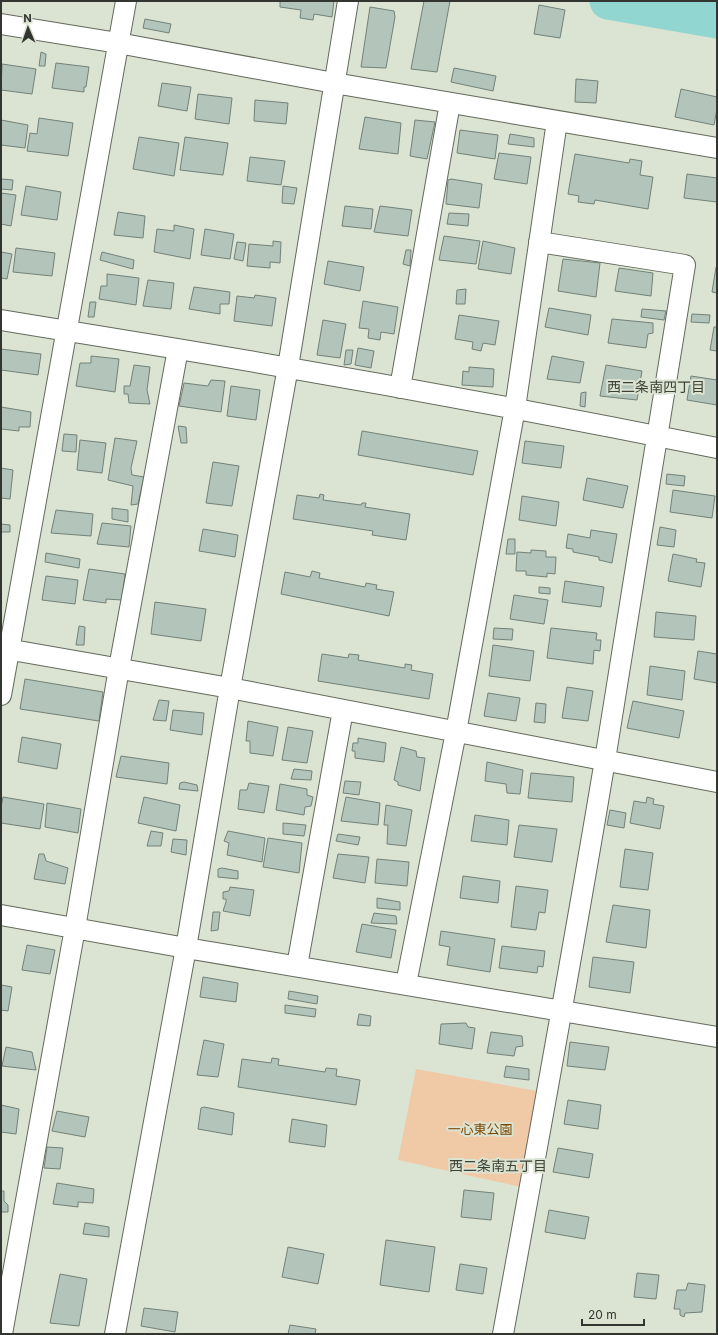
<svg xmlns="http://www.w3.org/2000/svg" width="718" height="1335" viewBox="0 0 718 1335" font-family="Inter,'Noto Sans JP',sans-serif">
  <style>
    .green { fill: #f0caa6 }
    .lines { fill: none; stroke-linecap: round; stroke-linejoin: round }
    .river { stroke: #92d6d1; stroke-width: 37 }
    .building { fill: #b3c4ba; stroke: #728279 }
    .minor-casing { stroke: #636a5c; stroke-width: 22 }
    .minor { stroke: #fff; stroke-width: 20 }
    .labels { text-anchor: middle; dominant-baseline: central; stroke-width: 4; stroke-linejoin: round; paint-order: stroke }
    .park-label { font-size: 13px; fill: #794703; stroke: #dbe3d2 }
    .neighbourhood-label { font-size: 14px; fill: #3b4134; stroke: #dbe3d2 }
  </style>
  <rect width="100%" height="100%" fill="#dbe3d2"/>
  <!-- green -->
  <path class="green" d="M416 1069 537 1091 521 1187 398 1160Z"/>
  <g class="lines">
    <!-- river -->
    <path class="river" d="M608 1 717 20"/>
  </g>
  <!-- building -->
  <path class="building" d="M280 1H334L332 17 314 14 313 20 300 18 301 10 280 7Z
    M424 1H450L437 72 411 69Z
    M539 5 565 10 560 38 534 34Z
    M370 7 394 11 395 17 386 68 361 67Z
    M145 19 171 24 169 33 143 28Z
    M41 52 46 54 45 66H39Z
    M56 63 89 67 86 87H84V92L52 88Z
    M2 64 36 69 32 94 1 90Z
    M454 68 496 76 493 91 451 82Z
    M576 79 598 81 596 103 575 102Z
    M162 83 191 87 187 111 158 106Z
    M681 89 717 97V109L714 125 675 117Z
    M198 94 232 98 229 124 195 119Z
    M255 100 288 103 286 124 254 121Z
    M365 117 401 123 398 154 359 149Z
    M39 118 73 123 68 156 27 151 30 133 37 134Z
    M1 120 28 125 25 148 1 145Z
    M415 120 435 122 427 159 410 156Z
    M460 130 498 135 495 159 457 153Z
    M510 134 534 138V147L508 144Z
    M139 137 179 143 174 176 133 169Z
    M185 137 228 143 223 175 180 170Z
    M499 153 531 157 527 184 494 179Z
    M575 154 629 163 630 159 642 161 640 175 653 177 648 209 595 200 594 204 578 202 579 196 568 194Z
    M250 157 285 161 281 185 247 181Z
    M687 174 717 178V202L684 198Z
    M1 179 13 180 12 190 1 189Z
    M451 179 482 184 479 208 446 204 448 180Z
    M26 186 61 192 57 220 21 215Z
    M283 186 297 188 294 204 282 203Z
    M1 193 16 195 11 226 1 224Z
    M345 206 373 209 371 229 342 226Z
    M380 206 412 210 408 236 374 232Z
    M118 212 145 216 143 238 114 235Z
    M449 213 469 214 468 226 447 224Z
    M174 225 194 229 190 259 154 252 157 229 174 231Z
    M205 229 234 234 230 259 201 255Z
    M444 236 480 241 476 264 439 260Z
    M273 241 281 242 280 263 270 262V268L247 266 249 244 273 246Z
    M483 241 515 248 511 274 478 269Z
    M237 242 246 243 243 261 234 259Z
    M16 248 55 253 52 276 13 272Z
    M406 250H411L410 266 403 264Z
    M1 252 12 254 7 279 1 278Z
    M102 252 134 260 133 269 100 260Z
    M563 259 600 263 596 297 558 291Z
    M328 261 364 267 360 291 324 284Z
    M716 267H717V293L712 292Z
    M619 268 653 273 651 296 615 291Z
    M107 274 139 278 136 305 99 299 101 286H107Z
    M148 280 174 283 171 309 143 306Z
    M194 287 230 292 229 304H220V314L189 309Z
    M466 289 465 304H456L457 290Z
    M255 295 276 298 272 326 234 321 237 296 254 298Z
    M363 301 398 307 394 334 381 332 380 340 368 338 369 329 359 328Z
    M90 302H96L94 317H88Z
    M549 308 591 315 588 335 545 327Z
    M642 309 666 311 664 320 641 317Z
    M692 314 710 315 709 323 691 322Z
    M459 315 499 321 495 345 483 343 481 351 472 349 473 342 455 339Z
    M612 319 653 323V333L648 334 646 348 608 343Z
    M323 320 346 324 340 358 317 355Z
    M714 327H717V351L710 350Z
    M358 348 374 351 371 368 355 365Z
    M1 349 41 354 38 375 1 370Z
    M346 350H353L351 364 344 365Z
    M91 356 119 359 115 392 76 386 80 363H91Z
    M552 356 584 362 580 383 547 379Z
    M134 365 150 367 147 390 150 404 129 403 128 394H124V386H130Z
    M606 365 642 371 637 400 600 396Z
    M469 367 494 369 493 387 462 385 463 371 469 372Z
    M691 376 717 380V405L687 400Z
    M211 380 225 381 221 412 179 406 184 383 208 386Z
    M231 386 260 390 256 420 227 416Z
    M586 392 585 407 580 406 581 393Z
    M1 407 31 412 30 427H19V431L1 429Z
    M178 426 186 427 187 443H181Z
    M362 431 478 451 473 475 358 455Z
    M64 434 77 435 76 452 62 451Z
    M115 438 137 441 131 468 132 475 144 477 138 504 131 505 133 486 108 480Z
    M80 440 106 443 102 473 77 470Z
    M525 441 564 446 561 468 522 463Z
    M213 462 239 466 232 506 206 503Z
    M1 468 13 470 10 499 1 498Z
    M667 474 685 476 684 486 666 484Z
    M587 478 628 486 623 508 583 500Z
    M673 490 715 496 712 518 670 512Z
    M320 494 324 495 323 500 361 505 362 503H366L365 507 410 514 406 540 372 535 373 531 293 519 297 495 319 498Z
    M522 496 559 502 556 526 519 520Z
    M112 508 128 510V522L112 519Z
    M56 510 93 514 91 536 51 533Z
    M102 523 131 526 129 547 97 544Z
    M1 524 10 525V532H1Z
    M660 527 676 530 674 547 657 545Z
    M203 529 238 535 235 557 199 551Z
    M591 530 617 534 612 563 599 560V557L573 552V549L566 548 568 534 590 538Z
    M508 539H515V554H506Z
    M531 550 546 551V557H556L555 574 547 573V577L526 575V571H516L517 552 531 553Z
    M46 553 80 559 79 568 45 562Z
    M673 554 697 559 696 562 705 563 701 587 668 581Z
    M89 569 125 574 122 600 106 599V603L83 600Z
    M312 571 320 573 319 578 365 587 366 583 377 585 376 589 394 592 389 616 281 594 285 572 310 577Z
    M46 576 78 580 75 604 42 600Z
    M565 581 604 587 601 607 562 602Z
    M539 587 550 588V594L539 593Z
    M514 595 548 600 544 624 510 619Z
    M155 602 206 609 201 641 151 634Z
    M656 612 696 616 694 640 654 637Z
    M79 626 85 627 84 645H76Z
    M494 628 513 629 512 640 493 639Z
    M551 628 597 633 596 640H601L600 651 594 650 593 664 547 658Z
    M493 645 534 651 530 681 489 676Z
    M698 651 717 654V683L694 679Z
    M322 654 348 658 349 654 359 655 358 660 405 668V664L412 665 411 670 433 674 429 699 318 681Z
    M650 666 685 671 682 700 647 695Z
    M25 679 103 692 99 721 20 709Z
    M567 687 593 691 588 721 562 718Z
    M488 693 520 698 516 721 484 716Z
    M159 700 169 701 166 721 153 720Z
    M633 701 684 711 679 738 627 728Z
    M536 703 546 704 545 723 534 722Z
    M173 710 204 713 202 735 170 730Z
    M248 721 278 727 273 756 250 753V741H246Z
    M288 727 313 731 307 763 282 760Z
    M22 737 61 744 57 769 18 762Z
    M358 738 386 743 384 762 355 758V751H352L353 743H358Z
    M401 747 416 751 417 757 425 758 420 791 398 785V782L394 780Z
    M121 756 169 763 167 784 116 777Z
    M487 762 523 770 520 794 507 793 506 784 485 781Z
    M294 769 312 771 311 780 291 779Z
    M531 773 574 777 572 802 528 798Z
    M345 781 361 782 359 795 343 793Z
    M184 782 197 785 198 791 179 789 180 783Z
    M249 783 269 786 264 813 238 809 240 790H247Z
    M280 784 307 789V795L313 797 311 806 305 807 304 815 276 810Z
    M3 797 44 804 40 829 1 823V807Z
    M144 797 180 805 176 831 138 823Z
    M346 797 380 803 378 825 341 821Z
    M647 797 654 799 653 804 664 806 660 829 630 823 634 801 646 803Z
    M47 803 81 809 78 833 45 827Z
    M386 805 412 810 406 846 387 844 388 825H384Z
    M610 810 626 813 624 828 607 825Z
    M475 815 509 820 507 845 471 841Z
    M283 823 306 825 304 836 283 834Z
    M519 825 557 829 552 862 514 857Z
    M151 831 163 833 161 846H147Z
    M228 831 265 838 262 862 227 855 229 843 224 841Z
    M338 834 360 837 358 845 336 841Z
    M268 838 302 843 299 873 263 867Z
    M173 839 187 840 186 855 171 852Z
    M625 849 653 853 648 890 620 887Z
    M39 854H44L46 861 68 868 65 884 34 879Z
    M338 854 369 857 365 883 333 878Z
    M377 859 409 862 407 886 375 883Z
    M222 868 238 871V879L218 877V869Z
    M463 876 500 881 498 903 460 898Z
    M516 886 548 890 545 913 539 912 536 930 511 927Z
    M230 887 254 890 250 916 223 911 226 902V899H223V892L229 891Z
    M377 898 400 902V910L377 908Z
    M613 905 650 910 646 948 606 942Z
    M213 912H220L218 930 211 931Z
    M374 913 396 916 397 924 371 923Z
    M362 924 396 930 391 958 356 952Z
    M441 931 495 939 490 972 447 965 450 947 439 945Z
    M27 945 55 950 50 974 22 970Z
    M502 946 545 951 543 967 538 966 537 973 499 968Z
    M593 957 634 962 630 993 589 987Z
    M203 977 238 983 236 1002 200 997Z
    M1 985 12 987 8 1011 1 1010Z
    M289 991 318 996 317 1004 288 999Z
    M285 1005 316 1009 315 1017 285 1013Z
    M359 1014 371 1016 370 1026 357 1025Z
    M466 1023 468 1027 475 1028 472 1049 439 1044 441 1024Z
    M491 1032 522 1036 523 1046 516 1047 514 1056 487 1053Z
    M204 1040 224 1044 218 1077 197 1075Z
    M570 1042 609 1047 605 1070 567 1066Z
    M6 1047 32 1052 36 1070 2 1066Z
    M272 1058 279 1059 278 1065 325 1072 326 1068 337 1069 336 1076 360 1080 356 1105 238 1087 242 1059 271 1063Z
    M506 1066 529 1069V1080L504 1077Z
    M568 1100 601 1105 598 1129 564 1124Z
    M1 1105 19 1109 16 1134 1 1132Z
    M204 1107 234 1113 232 1135 198 1129 201 1108Z
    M57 1111 89 1117 85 1137 52 1131Z
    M292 1119 327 1125 325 1147 289 1142Z
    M47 1147 63 1148 60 1169 44 1168Z
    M558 1148 593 1154 589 1178 553 1172Z
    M57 1183 94 1189 93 1203 78 1202V1207L53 1204Z
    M464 1190 494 1193 491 1220 461 1217Z
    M1 1191H4V1201L8 1205V1212H1Z
    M549 1210 589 1217 585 1239 545 1232Z
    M85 1223 109 1227V1237L83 1234Z
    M386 1240 435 1247 429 1292 380 1285Z
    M288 1247 324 1254 318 1284 282 1277Z
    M460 1264 487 1268 483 1294 456 1290Z
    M637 1273 659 1275 656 1299 634 1297Z
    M60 1274 87 1279 79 1326 50 1323Z
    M688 1283 705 1285 702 1312 685 1313 684 1317 680 1315V1309H674L677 1290H686Z
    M144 1308 178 1312 175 1332 141 1326Z
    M290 1325 316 1329 315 1334H288Z"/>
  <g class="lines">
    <defs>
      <path id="minor" d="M1 24 118 43 334 83 717 148
        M1 320 178 349 119 668 75 928 2 1334
        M178 349C358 379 538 412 717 448
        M400 388 450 103
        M1 648 230 688 717 782
        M1 695 126 1
        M1 915 186 948 717 1037
        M297 966 343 710
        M406 984 456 732 515 408 557 121
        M115 1334 186 948 230 688 288 367 348 1
        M503 1334C538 1143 573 952 605 760 632 595 657 430 685 265L539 242"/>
    </defs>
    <!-- minor casing -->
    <use href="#minor" class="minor-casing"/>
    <!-- minor -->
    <use href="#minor" class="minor"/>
  </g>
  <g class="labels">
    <!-- park labels -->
    <g class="park-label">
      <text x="480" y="1129">一心東公園</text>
    </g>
    <!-- neighbourhood labels -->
    <g class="neighbourhood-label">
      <text x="656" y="386">西二条南四丁目</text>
      <text x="498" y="1165">西二条南五丁目</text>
    </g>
  </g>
  <!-- border -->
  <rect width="718" height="1335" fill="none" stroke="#333630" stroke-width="4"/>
  <!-- north arrow -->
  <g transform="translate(28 28) rotate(358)" stroke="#dbe3d2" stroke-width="3" paint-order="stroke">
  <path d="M0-3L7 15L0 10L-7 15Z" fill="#333630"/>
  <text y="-6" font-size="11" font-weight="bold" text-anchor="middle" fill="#333630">N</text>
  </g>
  <!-- scale -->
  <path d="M582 1319v6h62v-6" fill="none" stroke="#333630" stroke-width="2"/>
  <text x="588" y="1319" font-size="12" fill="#333630" stroke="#dbe3d2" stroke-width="3" paint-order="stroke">20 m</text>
</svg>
